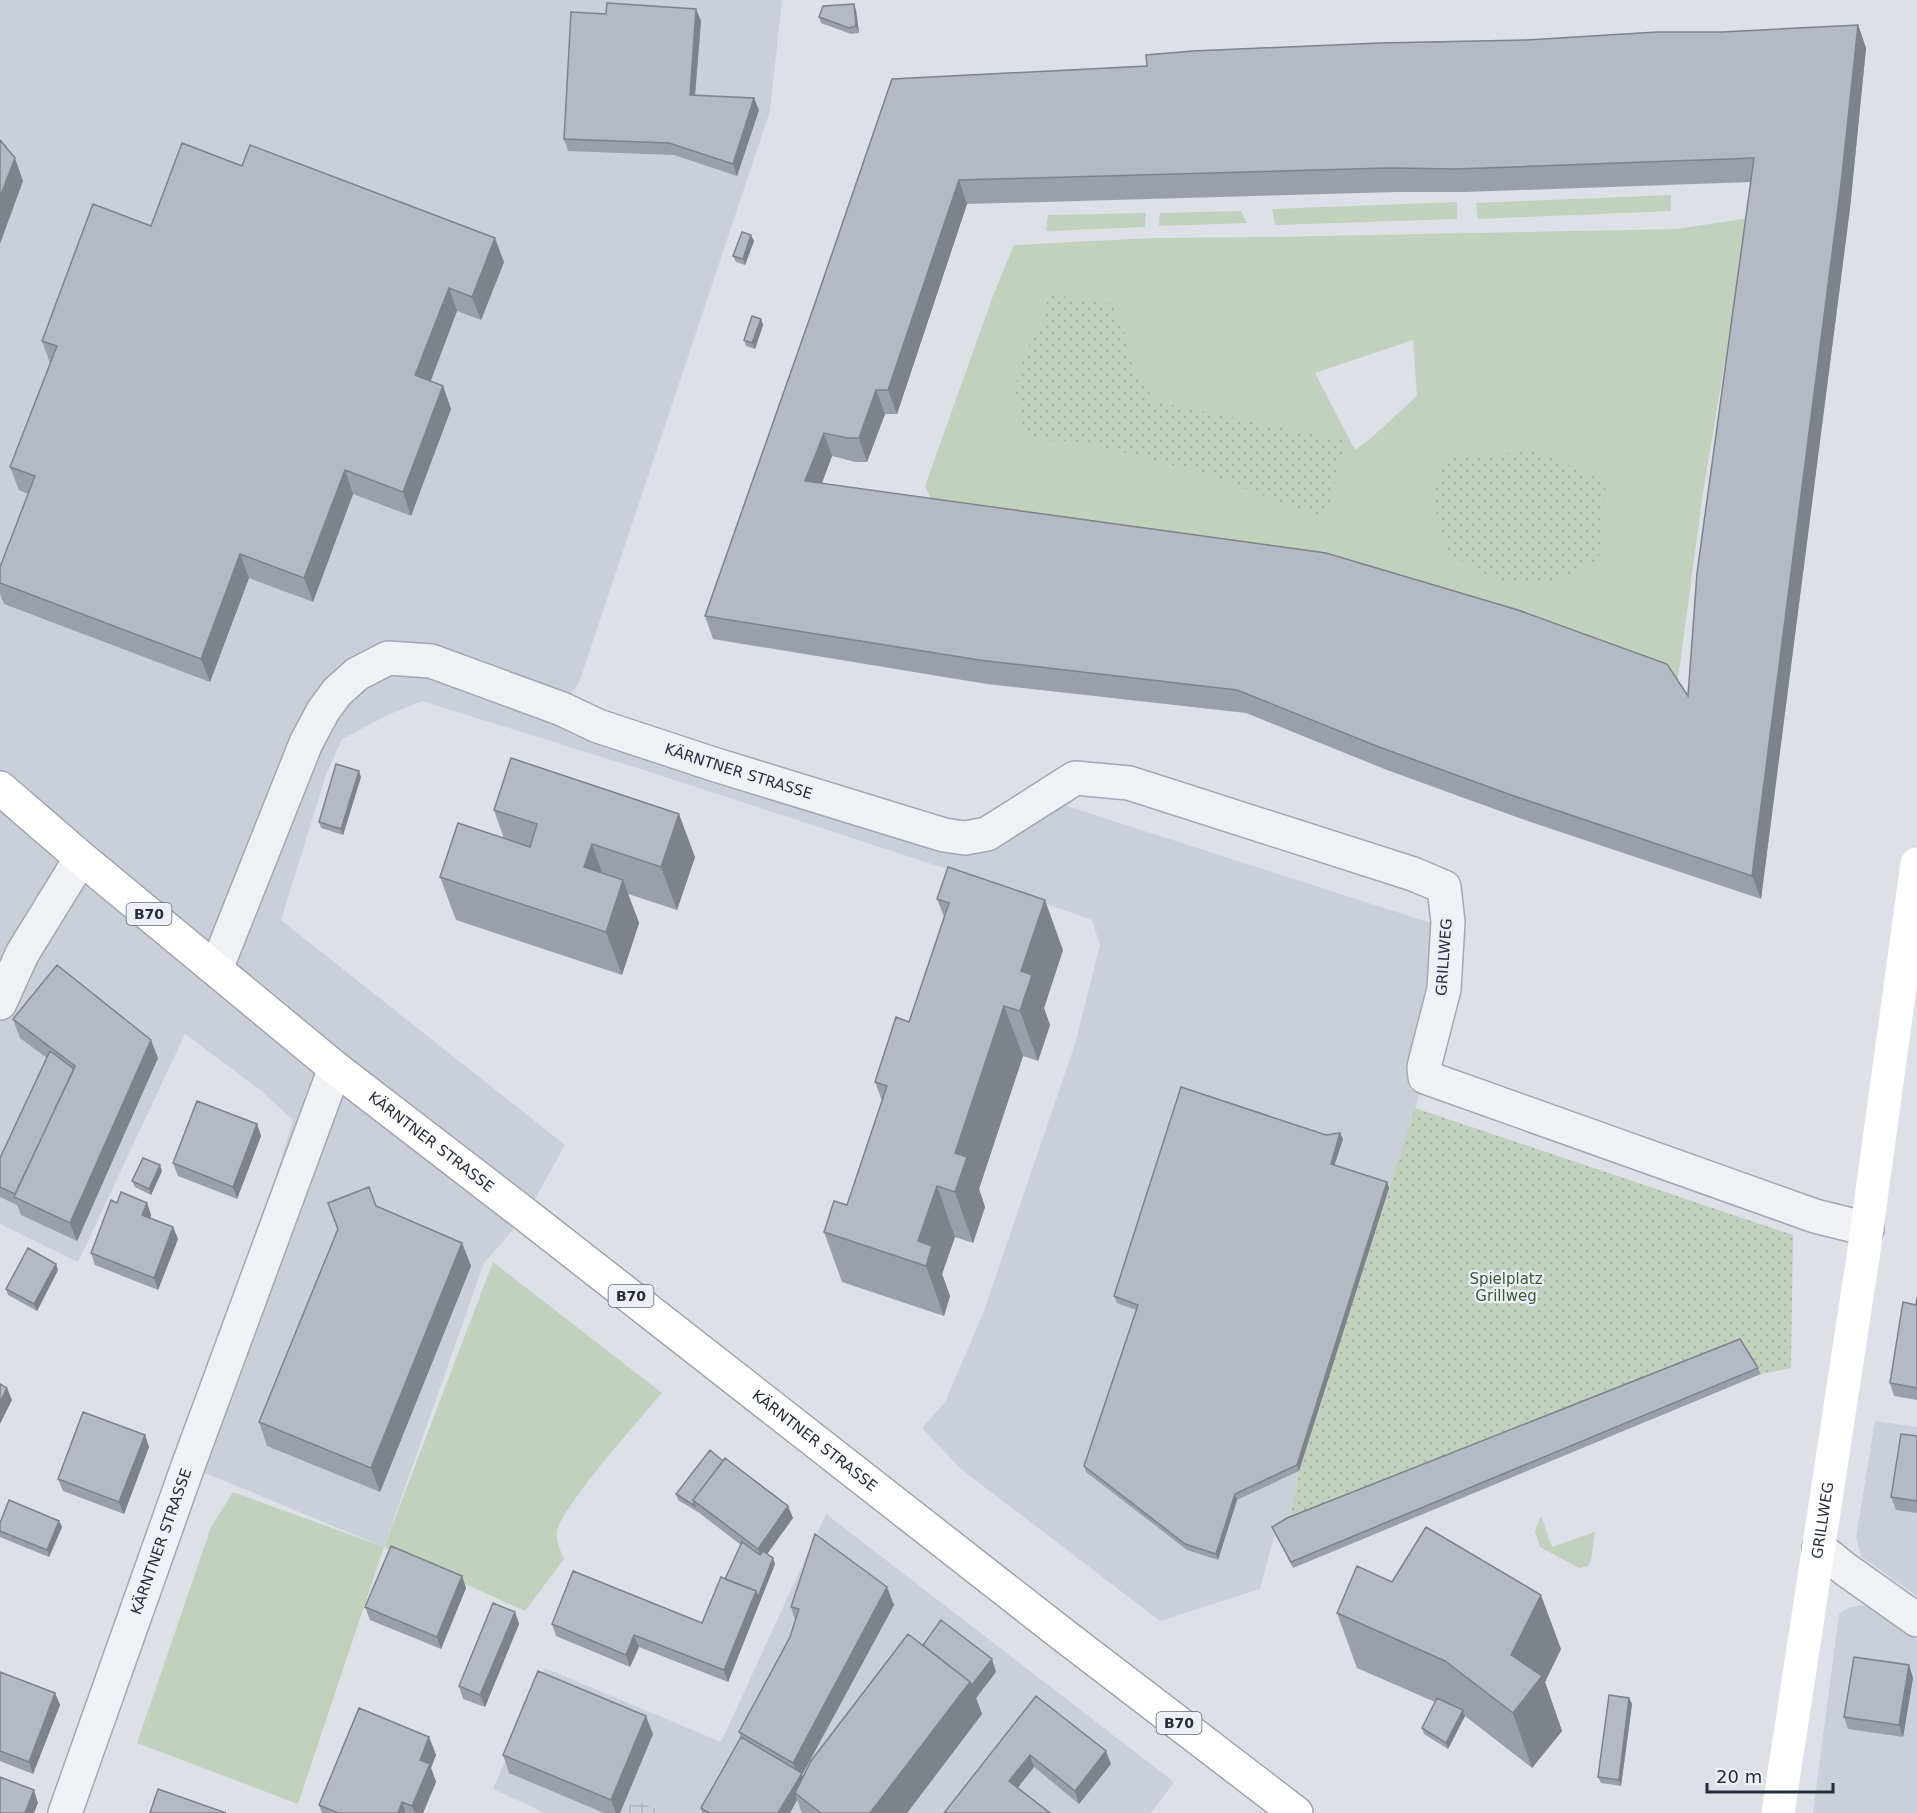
<svg xmlns="http://www.w3.org/2000/svg" width="1917" height="1813" viewBox="0 0 1917 1813" font-family="'DejaVu Sans',sans-serif">
  <style>
    .built { fill: #cbcfd9 }
    .industrial { fill: url(#industrial-grid) }
    .green { fill: #c2d1bd; fill-rule: evenodd }
    .park { fill: url(#park-dots) }
    .lines { fill: none; stroke-linecap: round; stroke-linejoin: round }
    .street-casing { stroke: #a2a7b1; stroke-width: 36 }
    .primary-casing { stroke: #9ca4b3; stroke-width: 36 }
    .street { stroke: #eff1f5; stroke-width: 33 }
    .secondary { stroke: #fff; stroke-width: 33 }
    .primary { stroke: #fff; stroke-width: 33 }
    .wall { fill: #9b9fa9; fill-rule: evenodd }
    .shaded-wall { fill: #7e8289 }
    .building { fill: #b4b9c4; stroke: #7e8289; stroke-width: 1.5; fill-rule: evenodd }
    .labels { text-anchor: middle; dominant-baseline: central; stroke-width: 4.5; stroke-linejoin: round; paint-order: stroke }
    .shield { fill: #eceff5; stroke: #616875; stroke-width: 1.5 }
    .shield-label { font-size: 14px; font-weight: bold; fill: #262e3e }
    .street-label { font-size: 15px; fill: #262e3e; stroke: #eceff5 }
    .park-label { font-size: 15px; fill: #395a33; stroke: #eceff5 }
  </style>
  <defs>
    <pattern id="industrial-grid" width="8" height="8" patternUnits="userSpaceOnUse" patternTransform="scale(1.5)"><rect width="8" height="8" fill="#cbcfd9"/><path d="M0 4h8M4 0v8" fill="none" stroke="#aeb2bb"/></pattern>
    <pattern id="park-dots" width="8" height="8" patternUnits="userSpaceOnUse" patternTransform="scale(1.5)"><rect width="8" height="8" fill="#c2d1bd"/><path d="M2 2h.1M6 6h.1" fill="none" stroke="#a7b4a4" stroke-width="1.8" stroke-linecap="round"/></pattern>
  </defs>
  <rect width="100%" height="100%" fill="#dde0e7"/>
  <!-- built -->
  <path class="built" d="M0 0H782L770 111 580 680 562 709 944 835 1042 798 1465 934 1450 1036 1425 1077 1299 1471 1289 1524 1275 1533 1260 1589 1160 1621 961 1469 922 1428 945 1402 984 1311 1075 1044 1100 945 1092 920 959 873 653 773 422 701 388 715 342 739 326 775 281 920 565 1145 526 1215 484 1263 384 1547 188 1466 293 1120 259 1089 185 1034 78 1262 0 1224Z
    M1875 1421 1917 1427V1596L1862 1557 1856 1538Z
    M826 1514 1174 1782 1151 1813H545L493 1789 545 1668 721 1742Z
    M1866 1605 1917 1640V1813H1813L1839 1614 1851 1607Z"/>
  <!-- industrial -->
  <path class="industrial" d="M633 1799 664 1813H626Z"/>
  <!-- green -->
  <path class="green" d="M1671 195V211L1478 219 1476 203Z
    M1457 202V219L1275 225 1272 209Z
    M1241 211 1247 223 1159 226 1160 213Z
    M1146 213 1145 227 1046 231 1048 215Z
    M1749 218 1703 492 1680 664 1676 687 942 521 925 486 994 293 1014 245 1152 238 1267 237 1676 229ZM1413 340 1417 396 1370 439 1355 450 1315 373Z
    M493 1262 662 1393C643 1415 559 1510 557 1532 556 1541 560 1550 564 1559L525 1611 384 1547 298 1804 137 1743 211 1527 233 1492 384 1547Z
    M1541 1516 1552 1547 1595 1532 1591 1560 1588 1566 1579 1568 1540 1547 1535 1531Z"/>
  <!-- park -->
  <path class="park" d="M1049 294 1111 304 1123 324 1133 369 1155 401 1345 441 1326 519 1203 473 1083 442 1040 440 1024 429 1014 391 1026 351 1041 324Z
    M1539 451 1606 482 1599 559 1550 584 1498 581 1447 553 1432 495 1446 458Z
    M1415 1108 1793 1235 1791 1368 1761 1374 1742 1345 1289 1524 1299 1471Z"/>
  <g class="lines">
    <defs>
      <g id="street">
        <path id="s1" d="M216 969 306 743 323 711 337 692 357 674 388 658 431 661 562 709 598 726 713 764 944 835 965 838 987 834 1075 778 1129 783 1413 874 1444 887 1448 922 1444 989 1424 1067 1425 1077 1815 1216 1867 1229"/>
        <path d="M0 1003 22 954 81 858"/>
        <path d="M1819 1548 1845 1569 1917 1620"/>
        <path id="s2" d="M65 1813 188 1466 335 1068"/>
      </g>
      <g id="primary">
        <path id="s4" d="M0 788 81 858 335 1068 526 1215 1062 1634 1296 1813"/>
      </g>
    </defs>
    <!-- street casing -->
    <use href="#street" class="street-casing"/>
    <!-- primary casing -->
    <use href="#primary" class="primary-casing"/>
    <!-- street -->
    <use href="#street" class="street"/>
    <!-- secondary -->
    <path class="secondary" id="s3" d="M1778 1813 1863 1257 1917 864"/>
    <!-- primary -->
    <use href="#primary" class="primary"/>
  </g>
  <!-- wall -->
  <path class="wall" d="M856 10 859 33 851 34 821 23 819 17Z
    M701 21 695 95 759 110 737 176 674 155 568 151 564 139Z
    M1858 25 1866 48 1850 208 1761 899 1522 819 1387 770 1246 713 987 684 713 639 705 616 813 309 892 79 1147 66 1527 40 1722 32ZM1751 182 1688 696 822 483 832 456 855 462H867L885 414H897L967 204 1398 192H1465Z
    M242 166 504 262 481 320 457 311 430 381 443 386 451 409 411 516 353 494 313 602 249 578 210 682 4 604 0 594V567L28 494 19 490 10 467 50 363 42 341 151 226Z
    M754 241 745 265 736 262 733 256Z
    M761 319 763 325 755 349 746 346 744 340Z
    M361 777 343 835 321 828 319 822Z
    M494 810 695 857 677 910 628 894 639 923 622 975 456 920 440 877 504 839Z
    M937 899 1063 950 1044 1008 1050 1025 1038 1061 1023 1056 979 1189 985 1207 973 1243 955 1237 942 1274 950 1296 944 1316 842 1282 824 1232 847 1205 882 1101 875 1082 909 1022 944 917Z
    M13 1019 158 1058 77 1241 21 1215 17 1205 0 1197V1158L47 1058 20 1038Z
    M257 1124 261 1136 237 1199 178 1176 173 1163Z
    M1326 1135 1343 1139 1334 1165 1387 1182 1389 1188 1299 1471 1237 1500 1218 1560 1187 1550 1086 1472 1084 1466 1136 1310 1117 1303 1114 1296Z
    M162 1171 151 1195 135 1187 132 1181Z
    M117 1203H147L151 1215 150 1218 173 1227 178 1239 158 1290 95 1265 91 1253Z
    M328 1203 376 1206 462 1243 471 1266 380 1492 267 1446 259 1422 338 1230Z
    M58 1270 37 1311 8 1295 6 1289Z
    M1917 1297V1400L1894 1396 1890 1383 1916 1305Z
    M1758 1368 1761 1374 1293 1568 1275 1533 1272 1527Z
    M145 1435 149 1447 124 1514 63 1491 58 1479Z
    M1917 1436V1513L1896 1510 1891 1497Z
    M676 1494 793 1518 767 1554 775 1564 728 1682 639 1647 630 1667 556 1636 552 1624 702 1623 725 1579 741 1545 698 1512 678 1500Z
    M59 1521 62 1527 49 1557 0 1537V1523Z
    M462 1576 466 1588 441 1649 370 1620 365 1607Z
    M1392 1582 1561 1649 1545 1682 1562 1731 1532 1768 1465 1716 1448 1749 1424 1734 1422 1728 1435 1702 1357 1668 1337 1613Z
    M894 1605 802 1775 803 1777 923 1645 996 1672 976 1698 982 1714 907 1813H802L797 1800 790 1813H702L701 1808 741 1737 739 1732 790 1637 795 1620 791 1607Z
    M515 1612 519 1624 485 1707 463 1699 459 1686Z
    M1909 1665 1913 1678 1903 1737 1848 1729 1844 1717Z
    M0 1672 55 1693 60 1705 33 1774 0 1761Z
    M1036 1696 1111 1764 1079 1804 1034 1767 1018 1788 944 1813Z
    M1629 1698 1632 1704 1621 1786 1601 1783 1598 1777Z
    M653 1734 620 1813H604L509 1773 503 1755Z
    M429 1737 436 1755 431 1768 436 1782 423 1813H322L319 1805Z"/>
  <!-- shaded-wall -->
  <path class="shaded-wall" d="M854 4 856 10 859 33 856 26Z
    M696 9 701 21 694 107 690 95Z
    M1858 25 1866 48 1850 208 1761 899 1752 876Z
    M754 98 759 110 737 176 733 164Z
    M15 158 23 181 0 244V197Z
    M959 180 967 204 897 414 888 390Z
    M751 235 754 241 745 265 743 259Z
    M495 238 504 262 481 320 472 297Z
    M449 288 457 311 424 399 415 375Z
    M761 319 763 325 755 349 752 343Z
    M443 386 451 409 411 516 403 492Z
    M876 390 885 414 867 462 859 438Z
    M824 433 832 456 814 504 805 481Z
    M345 470 353 494 313 602 304 578Z
    M240 554 249 578 210 682 201 659Z
    M359 771 361 777 343 835 341 829Z
    M679 814 695 857 677 910 661 867Z
    M592 844 607 887 584 867Z
    M623 880 639 923 622 975 606 932Z
    M1045 900 1063 950 1044 1008 1050 1025 1038 1061 1020 1011 1021 971Z
    M1004 1006 1023 1056 979 1189 985 1207 973 1243 955 1192V1153Z
    M151 1040 158 1058 77 1241 70 1223Z
    M257 1124 261 1136 237 1199 233 1187Z
    M1340 1133 1343 1139 1333 1170 1331 1164Z
    M160 1165 162 1171 151 1195 149 1189Z
    M1387 1182 1389 1188 1299 1471 1297 1465Z
    M937 1186 955 1237 942 1274 950 1296 944 1316 926 1266 918 1241Z
    M147 1203 151 1215 147 1228 142 1215Z
    M173 1227 178 1239 158 1290 154 1278Z
    M462 1243 471 1266 380 1492 371 1468Z
    M56 1264 58 1270 37 1311 34 1304Z
    M7 1388 12 1400 0 1424V1402Z
    M145 1435 149 1447 124 1514 119 1502Z
    M1235 1494 1237 1500 1218 1560 1216 1554Z
    M788 1506 793 1518 762 1561 758 1549Z
    M59 1521 62 1527 49 1557 47 1550Z
    M773 1558 775 1564 728 1682 724 1670 756 1591Z
    M462 1576 466 1588 441 1649 437 1637Z
    M887 1587 894 1605 802 1775 806 1785 795 1793 797 1800 790 1813H778L798 1778 793 1763Z
    M1541 1595 1561 1649 1545 1682 1562 1731 1532 1768 1513 1713 1511 1655Z
    M515 1612 519 1624 485 1707 480 1695Z
    M634 1635 639 1647 630 1667 626 1655Z
    M992 1659 996 1672 976 1698 982 1714 907 1813H870L970 1682Z
    M1909 1665 1913 1678 1903 1737 1899 1725Z
    M55 1693 60 1705 33 1774 29 1762Z
    M1629 1698 1632 1704 1621 1786 1619 1780Z
    M1463 1710 1465 1716 1448 1749 1446 1743Z
    M646 1716 653 1734 620 1813H616L611 1800Z
    M429 1737 436 1755 431 1768 436 1782 423 1813H415L412 1806 420 1760Z
    M1106 1751 1111 1764 1079 1804 1075 1791Z
    M1030 1755 1034 1767 1013 1793 1009 1781Z
    M34 1790 38 1803 34 1813H25Z
    M402 1802 406 1813H398Z"/>
  <!-- building -->
  <path class="building" d="M607 3 696 9 690 95 754 98 733 164 669 143 564 139 571 12 606 14Z
    M854 4 856 26 849 28 819 17 823 6Z
    M1858 25 1841 184 1752 876 1514 796 1379 747 1237 690 979 660 705 616 813 309 892 79 1147 66 1146 55 1193 51 1380 43 1527 40 1657 32H1722ZM1754 158 1697 573 1688 696 1667 664 1518 610 1326 553 805 481 824 433 847 438H859L876 390H888L959 180 1389 168 1456 169Z
    M0 140 15 158 0 197Z
    M182 143 242 166 250 145 495 238 472 297 449 288 415 375 443 386 403 492 345 470 304 578 240 554 201 659 0 583V567L35 476 10 467 57 346 42 341 93 204 151 226Z
    M742 232 751 235 743 259 733 256Z
    M752 316 761 319 752 343 744 340Z
    M511 758 679 814 661 867 592 844 584 867 623 880 606 932 440 877 458 823 530 847 537 824 494 810Z
    M336 764 359 771 341 829 319 822Z
    M948 867 1045 900 1021 971 1032 975 1020 1011 1004 1006 955 1153 967 1157 955 1192 937 1186 918 1241 932 1246 926 1266 824 1232 834 1201 847 1205 887 1086 875 1082 896 1017 909 1022 949 903 937 899Z
    M57 965 151 1040 70 1223 14 1197 75 1066 13 1019Z
    M50 1051 74 1069 15 1194 0 1187V1158Z
    M1181 1087 1326 1135 1340 1133 1331 1164 1387 1182 1297 1465 1235 1494 1216 1554 1185 1544 1084 1466 1138 1305 1114 1296Z
    M197 1101 257 1124 233 1187 173 1163Z
    M143 1158 160 1165 149 1189 132 1181Z
    M369 1187 376 1206 462 1243 371 1468 259 1422 338 1229 328 1203Z
    M121 1192 147 1203 142 1215 173 1227 154 1278 91 1253 111 1200 117 1203Z
    M28 1248 56 1264 34 1304 6 1289Z
    M1917 1297V1388L1890 1383 1903 1302 1916 1305Z
    M1740 1339 1758 1368 1291 1562 1272 1527 1287 1518Z
    M0 1384 7 1388 0 1402Z
    M83 1412 145 1435 119 1502 58 1479Z
    M1901 1434 1917 1436V1501L1891 1497Z
    M710 1450 723 1461 693 1500 695 1506 676 1494Z
    M725 1458 788 1506 758 1549 693 1500Z
    M9 1500 59 1521 47 1550 0 1531V1523Z
    M1426 1527 1541 1595 1511 1655 1542 1676 1513 1713 1445 1661 1337 1613 1357 1566 1392 1582Z
    M815 1534 887 1587 793 1763 739 1732 790 1637 799 1609 791 1607Z
    M742 1542 760 1555 763 1551 773 1558 758 1597 756 1591 725 1579Z
    M391 1546 462 1576 437 1637 365 1607Z
    M573 1571 702 1623 721 1577 756 1591 724 1670 634 1635 626 1655 552 1624Z
    M493 1603 515 1612 480 1695 459 1686Z
    M941 1620 992 1659 972 1685 970 1682 923 1645Z
    M908 1634 970 1682 870 1813H821L795 1793 811 1761Z
    M1854 1657 1909 1665 1899 1725 1844 1717Z
    M538 1671 646 1716 611 1800 503 1755Z
    M0 1672 55 1693 29 1762 0 1751Z
    M1609 1695 1629 1698 1619 1780 1598 1777Z
    M1036 1696 1106 1751 1075 1791 1030 1755 1009 1781 1050 1813H944Z
    M1437 1698 1463 1710 1446 1743 1422 1728Z
    M359 1708 429 1737 420 1760 430 1764 412 1806 402 1802 398 1813H338L319 1805Z
    M741 1737 802 1773 778 1813H709L701 1808Z
    M0 1777 34 1790 25 1813H0Z
    M158 1789 226 1813H150Z"/>
  <g class="labels">
    <!-- shield labels -->
    <g class="shield">
      <rect x="126.5" y="903" width="45" height="22" rx="4.5"/>
      <rect x="608.5" y="1285" width="45" height="22" rx="4.5"/>
      <rect x="1156.5" y="1712" width="45" height="22" rx="4.5"/>
    </g>
    <g class="shield-label">
      <text x="149" y="914">B70</text>
      <text x="631" y="1296">B70</text>
      <text x="1179" y="1723">B70</text>
    </g>
    <!-- street labels -->
    <g class="street-label">
      <text stroke="none"><textPath href="#s1" startOffset="735">KÄRNTNER STRASSE</textPath></text>
      <text transform="translate(1444 957) rotate(-86)">GRILLWEG</text>
      <text stroke="none"><textPath href="#s4" startOffset="558">KÄRNTNER STRASSE</textPath></text>
      <text stroke="none"><textPath href="#s4" startOffset="1044">KÄRNTNER STRASSE</textPath></text>
      <text stroke="none"><textPath href="#s3" startOffset="296">GRILLWEG</textPath></text>
      <text stroke="none"><textPath href="#s2" startOffset="288">KÄRNTNER STRASSE</textPath></text>
    </g>
    <!-- park labels -->
    <g class="park-label">
      <text x="1506" y="1279">Spielplatz<tspan x="1506" dy="17">Grillweg</tspan></text>
    </g>
  </g>
  <!-- scale -->
  <path d="M1707 1783v9h126v-9" fill="none" stroke="#262e3e" stroke-width="3"/>
  <text x="1716" y="1783" font-size="18" fill="#262e3e" stroke="#eceff5" stroke-width="4.5" paint-order="stroke">20 m</text>
</svg>
